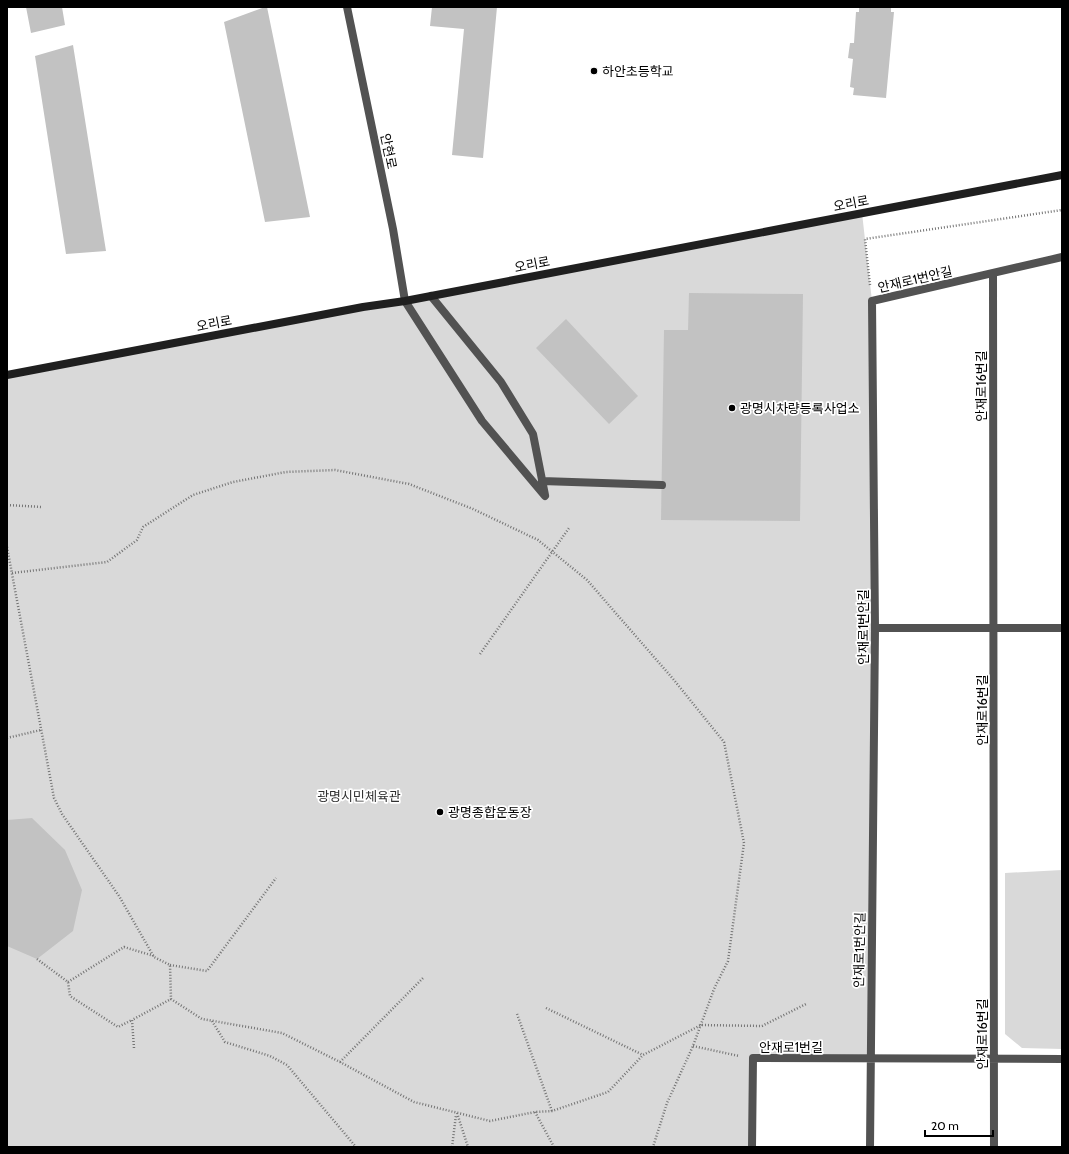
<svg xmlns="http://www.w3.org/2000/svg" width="1069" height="1154" viewBox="0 0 1069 1154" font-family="Cabin,'Noto Sans KR',sans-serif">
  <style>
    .green { fill: #d9d9d9 }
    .building { fill: #c2c2c2 }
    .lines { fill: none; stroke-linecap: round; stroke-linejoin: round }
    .path { stroke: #747474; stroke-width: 2.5; stroke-dasharray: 1 2; stroke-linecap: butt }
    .service { stroke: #525252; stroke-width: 8 }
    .minor { stroke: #525252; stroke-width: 8 }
    .tertiary { stroke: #525252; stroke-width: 8 }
    .secondary { stroke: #1f1f1f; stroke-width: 8 }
    .poi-dot { fill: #000; stroke: #fff; stroke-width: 1.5 }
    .labels { text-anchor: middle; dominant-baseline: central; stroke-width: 3.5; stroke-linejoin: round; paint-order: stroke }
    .poi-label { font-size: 13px; fill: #000; stroke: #fff; text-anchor: start }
    .street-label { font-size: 13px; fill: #000; stroke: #fff }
    .park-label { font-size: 13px; fill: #303030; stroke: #fff }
  </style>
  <rect width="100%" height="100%" fill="#fff"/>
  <!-- green -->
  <path class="green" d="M862 213 872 301 870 1059 753 1058 752 1147H7V375Z
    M1062 870V1049L1022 1048 1005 1034V873Z"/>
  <!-- building -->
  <path class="building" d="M26 7H62L65 25 31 33Z
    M265 7H267L310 217 265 222 224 22Z
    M432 7H497L483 158 452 155 464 29 430 26Z
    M859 7H891V12H894L886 98 853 95 854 88 850 87 853 59 848 58 850 43H854L856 12H859Z
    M73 45 106 251 66 254 35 56Z
    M689 293 803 294 800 521 661 520 664 330H688Z
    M566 319 638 396 609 424 536 348Z
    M32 818 65 850 82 890 73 931 37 959 7 946V820Z"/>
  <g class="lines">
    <!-- path -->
    <path class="path" d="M870 285 865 239 1062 210
      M7 505 42 507
      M7 547 54 798 62 814 119 896 154 957 170 965 171 999 202 1019 282 1033 340 1062 414 1102 490 1121 535 1112 552 1111 608 1092 643 1055 701 1025 762 1026 806 1004
      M12 573 107 562 137 540 143 527 193 495 233 482 286 472 335 470 409 484 473 509 538 540 587 580 674 680 724 742 744 843 728 961 714 989 693 1046 667 1103 653 1147
      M480 654 569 528
      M7 738 41 730
      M37 959 68 982 70 996 118 1027 132 1020
      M170 965 207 971 276 878
      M68 982 124 947 154 956
      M546 1008 643 1055
      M517 1014 552 1111
      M212 1021 225 1042 270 1056 287 1065 356 1147
      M693 1046 739 1056
      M134 1048 132 1020 171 999
      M340 1062 423 978
      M535 1112 554 1147
      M457 1113 468 1147
      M452 1147 456 1115"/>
    <!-- service -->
    <path class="service" d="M431 296 501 382 533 434 545 495
      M405 301 482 421 545 496
      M542 481 662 485"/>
    <!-- minor -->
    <path class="minor" d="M993 273 994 1147
      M875 628H1062
      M752 1147 753 1058 1062 1059
      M870 1147 875 628 872 301 1062 257"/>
    <!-- tertiary -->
    <path class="tertiary" d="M347 7 393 229 405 301"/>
    <!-- secondary -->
    <path class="secondary" d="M7 375 363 307 405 301 795 226 1062 175"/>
  </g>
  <!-- markers -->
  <g class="poi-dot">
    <circle cx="594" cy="71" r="4"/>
    <circle cx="732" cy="408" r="4"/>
    <circle cx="440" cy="812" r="4"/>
  </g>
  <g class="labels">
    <!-- poi labels -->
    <g class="poi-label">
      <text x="602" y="71">하안초등학교</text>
      <text x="740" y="408">광명시차량등록사업소</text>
      <text x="448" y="812">광명종합운동장</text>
    </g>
    <!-- street labels -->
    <g class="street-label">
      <text transform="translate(389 151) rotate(78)">안현로</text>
      <text transform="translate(851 203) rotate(-11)">오리로</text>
      <text transform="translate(532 264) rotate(-11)">오리로</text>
      <text transform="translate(915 279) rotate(-13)">안재로1번안길</text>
      <text transform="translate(214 323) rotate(-11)">오리로</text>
      <text transform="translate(981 386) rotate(-90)">안재로16번길</text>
      <text transform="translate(863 627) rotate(-90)">안재로1번안길</text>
      <text transform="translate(982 710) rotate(-90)">안재로16번길</text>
      <text transform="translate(859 950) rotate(-89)">안재로1번안길</text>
      <text transform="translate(982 1034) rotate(-90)">안재로16번길</text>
      <text x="791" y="1047">안재로1번길</text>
    </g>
    <!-- park labels -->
    <g class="park-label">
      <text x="359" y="796">광명시민체육관</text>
    </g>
  </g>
  <!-- border -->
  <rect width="1069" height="1154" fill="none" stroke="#000000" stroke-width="16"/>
  <!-- scale -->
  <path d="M925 1130v6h68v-6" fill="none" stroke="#000000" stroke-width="2"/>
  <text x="931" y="1130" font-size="12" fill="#000000" stroke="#ffffff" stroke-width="3" paint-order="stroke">20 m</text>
</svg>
